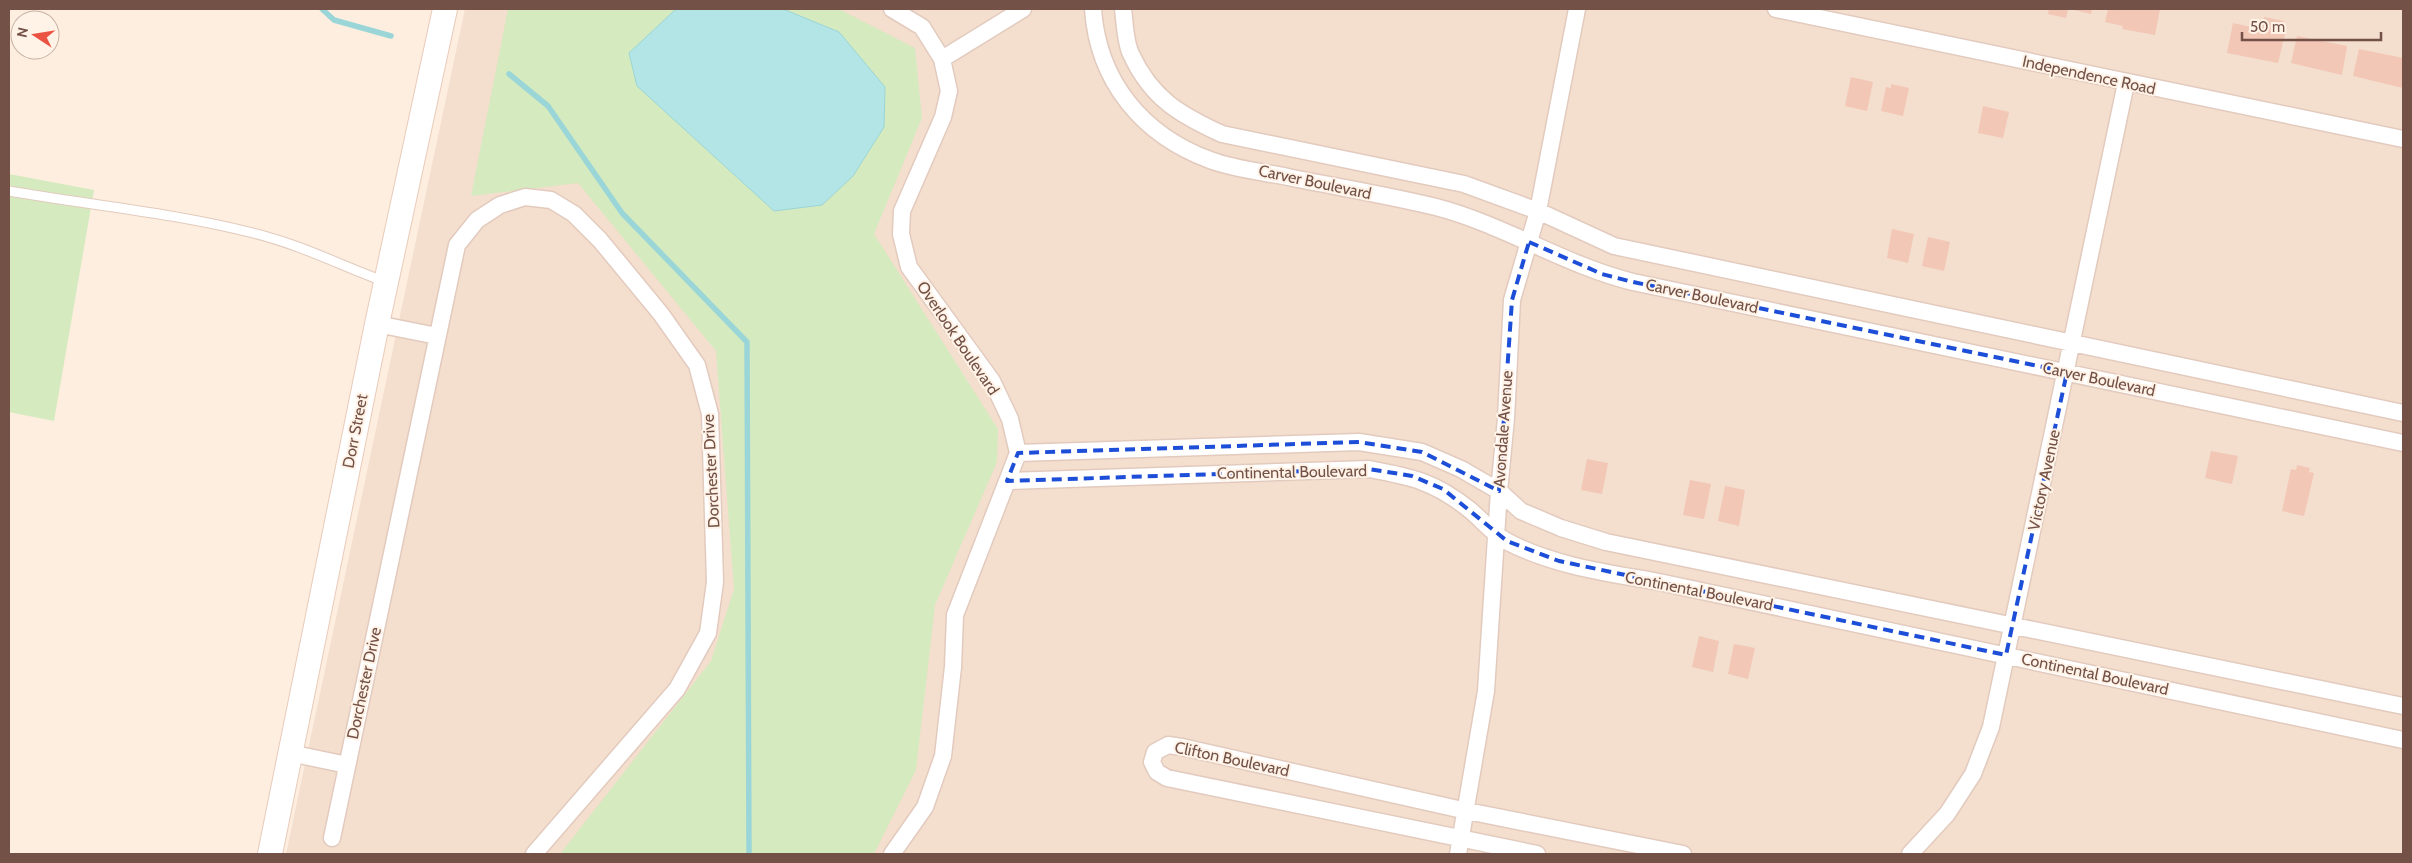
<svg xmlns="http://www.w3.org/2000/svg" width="2412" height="863" viewBox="0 0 2412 863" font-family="Cabin,sans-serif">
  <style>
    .residential { fill: #f4dece }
    .green { fill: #d5eabe }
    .water { fill: #b4e5e6; stroke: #9ad6d8 }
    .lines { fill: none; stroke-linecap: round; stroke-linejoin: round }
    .stream { stroke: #9ad6d8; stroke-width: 5.5 }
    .building { fill: #f2c7b6 }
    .service-casing { stroke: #e2cbbe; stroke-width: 11 }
    .minor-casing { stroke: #e2cbbe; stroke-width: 19 }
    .secondary-casing { stroke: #e8cbbb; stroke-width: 26 }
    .service { stroke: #fff; stroke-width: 9 }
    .minor { stroke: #fff; stroke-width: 16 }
    .secondary { stroke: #fff; stroke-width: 24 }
    .marked { fill: none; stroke: #1d4ed8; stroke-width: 4; stroke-dasharray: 10 6; stroke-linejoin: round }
    .labels { text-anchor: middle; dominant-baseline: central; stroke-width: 4; stroke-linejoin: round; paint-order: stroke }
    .street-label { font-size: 16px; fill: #735147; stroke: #fff2e6 }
  </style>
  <rect width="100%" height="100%" fill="#fdeedf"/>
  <!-- residential -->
  <path class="residential" d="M465 9H2403V854H286Z"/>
  <!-- green -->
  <path class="green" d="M508 9H839L915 48 922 118 874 234 998 429 997 462 935 605 916 770 874 854H560L711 661 734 589 716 351 578 183 471 196Z
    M9 174 94 190 54 421 9 412Z"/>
  <!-- water -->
  <path class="water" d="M676 9H783L839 32 885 87 884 127 853 176 822 205 774 211 637 86 629 53Z"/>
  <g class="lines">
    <!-- stream -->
    <path class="stream" d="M322 9 334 20 391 36
      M509 74 548 106 622 213 747 342 749 854"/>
  </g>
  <!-- building -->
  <path class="building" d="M2049 9H2068L2066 18 2048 14Z
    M2070 9H2092L2091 14Z
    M2108 9H2160L2155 35 2122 29 2123 26 2105 22Z
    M2264 17 2284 21 2281 34H2285L2278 63 2227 53 2233 23 2261 29Z
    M2297 36 2347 46 2342 75 2291 63Z
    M2359 49 2403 58V88L2353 76Z
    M1851 77 1873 82 1867 111 1845 106Z
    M1891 84 1909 88 1903 116 1881 111 1886 87 1891 88Z
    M1983 106 2009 112 2003 138 1978 133Z
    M1892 229 1914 234 1908 263 1887 258Z
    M1928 237 1950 242 1944 271 1922 266Z
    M2211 451 2238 456 2232 484 2205 478Z
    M1587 459 1608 463 1602 494 1581 490Z
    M2297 465 2310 468 2309 472 2314 473 2304 516 2282 511 2291 469 2296 470Z
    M1690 480 1711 484 1704 519 1683 515Z
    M1725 486 1745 490 1739 526 1718 521Z
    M1699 636 1719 641 1713 672 1692 667Z
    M1734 644 1755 648 1748 679 1728 674Z"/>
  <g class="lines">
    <defs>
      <path id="service" d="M9 191C90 205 174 213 253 233 299 244 342 266 386 282"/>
      <path id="minor" d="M892 9 922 27 942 59 949 91 943 117 902 211 901 234 909 267 992 381 1010 419 1018 453 955 615 953 667 943 756 925 807 892 854
        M1093 9C1098 81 1142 135 1210 160 1234 169 1263 172 1288 177 1337 187 1387 195 1436 207 1505 225 1564 265 1633 282L2403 443
        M1123 9C1125 23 1125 42 1131 54 1151 98 1180 115 1222 134L1464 184 1538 211 1614 246 2403 413
        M1776 9 2403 139
        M942 59 1023 9
        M377 324 437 336
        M1018 453 1359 442 1422 452 1461 469 1499 491 1521 511 1561 528 1606 542 2403 706
        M1007 481 1369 469C1413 477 1435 482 1470 510 1482 520 1494 535 1508 542 1554 566 1609 573 1659 582L2403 740
        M290 753 347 765
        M332 838 457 245 477 220 500 205 525 197 551 200 574 214 600 240 661 314 697 365 710 414 715 582 708 633 677 689 534 854
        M1458 854 1486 691 1499 491 1506 418 1512 300 1538 211 1577 9
        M1537 854 1167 778 1157 772 1152 762 1155 752 1168 745 1182 747 1467 811 1683 854
        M1910 854 1947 814 1973 774 1991 727 2126 83"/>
      <path id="secondary" d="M270 854 377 324 445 9"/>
    </defs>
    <!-- service casing -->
    <use href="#service" class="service-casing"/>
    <!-- minor casing -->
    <use href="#minor" class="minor-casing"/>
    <!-- secondary casing -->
    <use href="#secondary" class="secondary-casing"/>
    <!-- service -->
    <use href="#service" class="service"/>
    <!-- minor -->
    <use href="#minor" class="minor"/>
    <!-- secondary -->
    <use href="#secondary" class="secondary"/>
  </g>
  <!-- marked area -->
  <path class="marked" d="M1529 242 1602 274 1633 282 2067 372 2006 655 1559 561 1507 541 1443 489 1412 476 1369 469 1007 481 1018 453 1359 442 1422 452 1499 491 1512 300Z"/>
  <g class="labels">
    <!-- street labels -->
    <g class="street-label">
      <text transform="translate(2089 75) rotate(12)">Independence Road</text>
      <text transform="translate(1315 182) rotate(12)">Carver Boulevard</text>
      <text transform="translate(1702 296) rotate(12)">Carver Boulevard</text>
      <text transform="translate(958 338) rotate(56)">Overlook Boulevard</text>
      <text transform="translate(2099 379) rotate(12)">Carver Boulevard</text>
      <text transform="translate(1503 429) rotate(-86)">Avondale Avenue</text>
      <text transform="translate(355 431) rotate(-79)">Dorr Street</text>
      <text transform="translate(711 471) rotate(-93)">Dorchester Drive</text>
      <text transform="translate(1292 472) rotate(-1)">Continental Boulevard</text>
      <text transform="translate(2044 480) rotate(-78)">Victory Avenue</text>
      <text transform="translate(1699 591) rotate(11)">Continental Boulevard</text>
      <text transform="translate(2095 674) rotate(12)">Continental Boulevard</text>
      <text transform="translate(364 683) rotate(-78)">Dorchester Drive</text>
      <text transform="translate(1232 759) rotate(12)">Clifton Boulevard</text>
    </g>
  </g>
  <!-- border -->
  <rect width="2412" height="863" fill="none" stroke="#735147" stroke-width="20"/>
  <!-- north arrow -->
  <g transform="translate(35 35) rotate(282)"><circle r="24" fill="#fff2e6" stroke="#c7b2a6"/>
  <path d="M0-4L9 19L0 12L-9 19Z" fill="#ea5241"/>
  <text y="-8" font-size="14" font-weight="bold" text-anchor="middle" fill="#735147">N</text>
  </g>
  <!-- scale -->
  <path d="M2242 32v8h139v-8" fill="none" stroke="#735147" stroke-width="2.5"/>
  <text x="2250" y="32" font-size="15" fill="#735147" stroke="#fff2e6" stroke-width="4" paint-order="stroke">50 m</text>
</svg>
